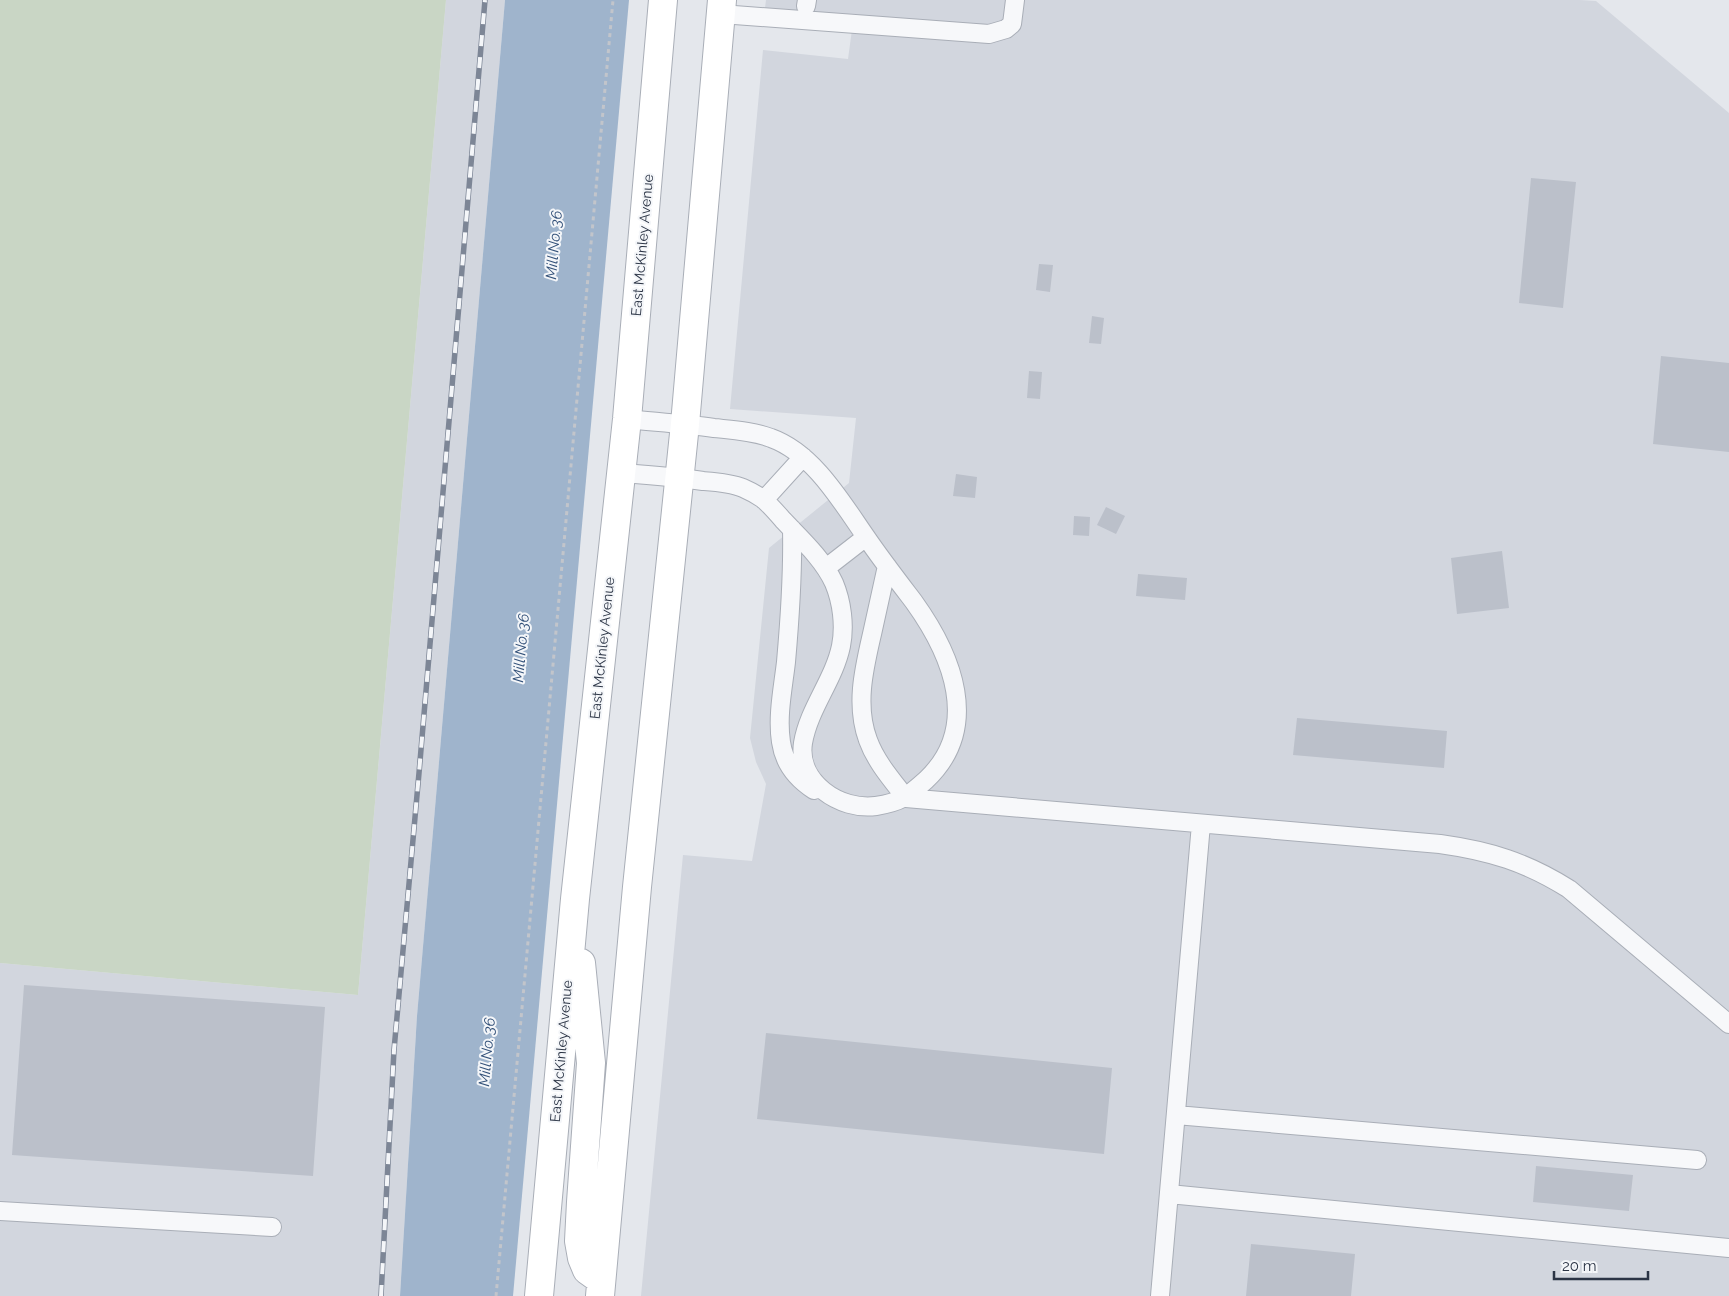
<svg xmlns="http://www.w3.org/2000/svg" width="1729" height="1296" viewBox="0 0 1729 1296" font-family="Raleway,sans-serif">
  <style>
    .built { fill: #d2d6de }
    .green { fill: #c9d6c5 }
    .water { fill: #9fb4cc }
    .building { fill: #bbc0ca }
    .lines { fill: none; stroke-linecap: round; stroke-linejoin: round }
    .service-casing { stroke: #a9aeb7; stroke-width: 20 }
    .secondary-casing { stroke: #a9aeb7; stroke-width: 30 }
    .path { stroke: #c2c5cb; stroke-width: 3; stroke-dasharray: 4 4; stroke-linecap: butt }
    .service { stroke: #f7f8fa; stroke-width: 18 }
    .secondary { stroke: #fff; stroke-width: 28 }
    .rail-casing { stroke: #7d8696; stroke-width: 5.5 }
    .rail { stroke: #f4f6f9; stroke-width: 4; stroke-dasharray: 11; stroke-linecap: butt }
    .labels { text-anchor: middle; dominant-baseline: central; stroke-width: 4; stroke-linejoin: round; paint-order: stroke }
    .street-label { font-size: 14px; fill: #2b3445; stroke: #f4f6f9 }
    .water-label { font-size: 15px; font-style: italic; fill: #34527a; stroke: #f4f6f9 }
  </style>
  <rect width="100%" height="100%" fill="#e4e7ec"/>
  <!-- built -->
  <path class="built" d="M446 0H505L417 1016 400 1296H0V963L358 995Z
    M766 0H1580L1596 1 1729 113V1296H641L683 855 752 861 766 784 756 762 750 738 769 548 849 483 856 418 730 409 763 50 848 59 854 15 765 8Z"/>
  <!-- green -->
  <path class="green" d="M0 0H446L358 995 0 963Z"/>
  <!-- water -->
  <path class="water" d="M505 0H629L513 1296H400L417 1016Z"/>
  <!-- building -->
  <path class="building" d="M1531 178 1576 182 1563 308 1519 303Z
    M1039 264 1053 265 1050 292 1036 290Z
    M1092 316 1104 318 1101 344 1089 343Z
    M1661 356 1729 363V452L1653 444Z
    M1029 371 1042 372 1040 399 1027 398Z
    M956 474 977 477 975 498 953 496Z
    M1106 507 1125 516 1116 534 1097 525Z
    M1074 516 1090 517 1089 536 1073 535Z
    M1502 551 1509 608 1457 614 1451 558Z
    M1138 574 1187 578 1185 600 1136 596Z
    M1297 718 1447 731 1444 768 1293 755Z
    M24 985 325 1007 313 1176 12 1155Z
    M766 1033 1112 1068 1104 1154 757 1119Z
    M1536 1166 1633 1175 1629 1211 1533 1202Z
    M1251 1244 1355 1254 1351 1296H1246Z"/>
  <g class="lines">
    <defs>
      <path id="service" d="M806 6 807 0
        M721 14 989 34 1006 29 1012 24 1015 0
        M622 473C649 475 676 477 703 481 716 482 731 483 743 488 750 491 757 495 763 499 770 505 777 513 783 520 801 539 823 559 834 583 842 602 845 626 841 646 834 680 809 708 803 743 797 782 840 811 876 806 901 802 907 797 926 780 982 727 952 655 914 602 898 581 881 559 866 537 841 501 813 453 771 438 753 431 733 430 714 428 685 424 656 422 627 419
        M764 500 803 457
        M792 529C793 574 790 617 786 662 783 688 777 716 781 742 784 763 797 779 814 790
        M887 566C882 588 877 611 872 634 864 669 855 705 868 740 876 762 892 780 906 798L1440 844C1490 851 1526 862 1569 889L1729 1024
        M826 568 866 537
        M1176 1115 1697 1160
        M1169 1194 1729 1248
        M0 1211 272 1227
        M1160 1296 1201 824"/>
      <path id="secondary" d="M581 963 591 1063 581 1202 579 1241 582 1258 587 1270 601 1280
        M539 1296 575 899 627 419 663 0
        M600 1296 637 887 685 424 722 0"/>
    </defs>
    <!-- service casing -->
    <use href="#service" class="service-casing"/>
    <!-- secondary casing -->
    <use href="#secondary" class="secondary-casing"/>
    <!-- path -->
    <path class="path" d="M496 1296 613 0"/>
    <!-- service -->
    <use href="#service" class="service"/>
    <!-- secondary -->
    <use href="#secondary" class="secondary"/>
    <defs>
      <path id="rail" d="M381 1296 394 1050 419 773 485 0"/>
    </defs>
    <!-- rail casing -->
    <use href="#rail" class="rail-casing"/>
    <!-- rail -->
    <use href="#rail" class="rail"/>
  </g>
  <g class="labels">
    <!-- street labels -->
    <g class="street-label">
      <text transform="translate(642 245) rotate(-85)">East McKinley Avenue</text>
      <text transform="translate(602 648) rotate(-84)">East McKinley Avenue</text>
      <text transform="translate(561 1051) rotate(-85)">East McKinley Avenue</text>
    </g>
    <!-- water labels -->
    <g class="water-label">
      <text transform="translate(554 245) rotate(-85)">Mill No. 36</text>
      <text transform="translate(521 648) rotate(-85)">Mill No. 36</text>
      <text transform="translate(487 1052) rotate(-85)">Mill No. 36</text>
    </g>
  </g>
  <!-- scale -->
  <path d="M1554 1271v8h94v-8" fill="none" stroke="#2b3445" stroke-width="2.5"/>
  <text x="1562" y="1271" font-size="15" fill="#2b3445" stroke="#f4f6f9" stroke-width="4" paint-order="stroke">20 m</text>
</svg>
